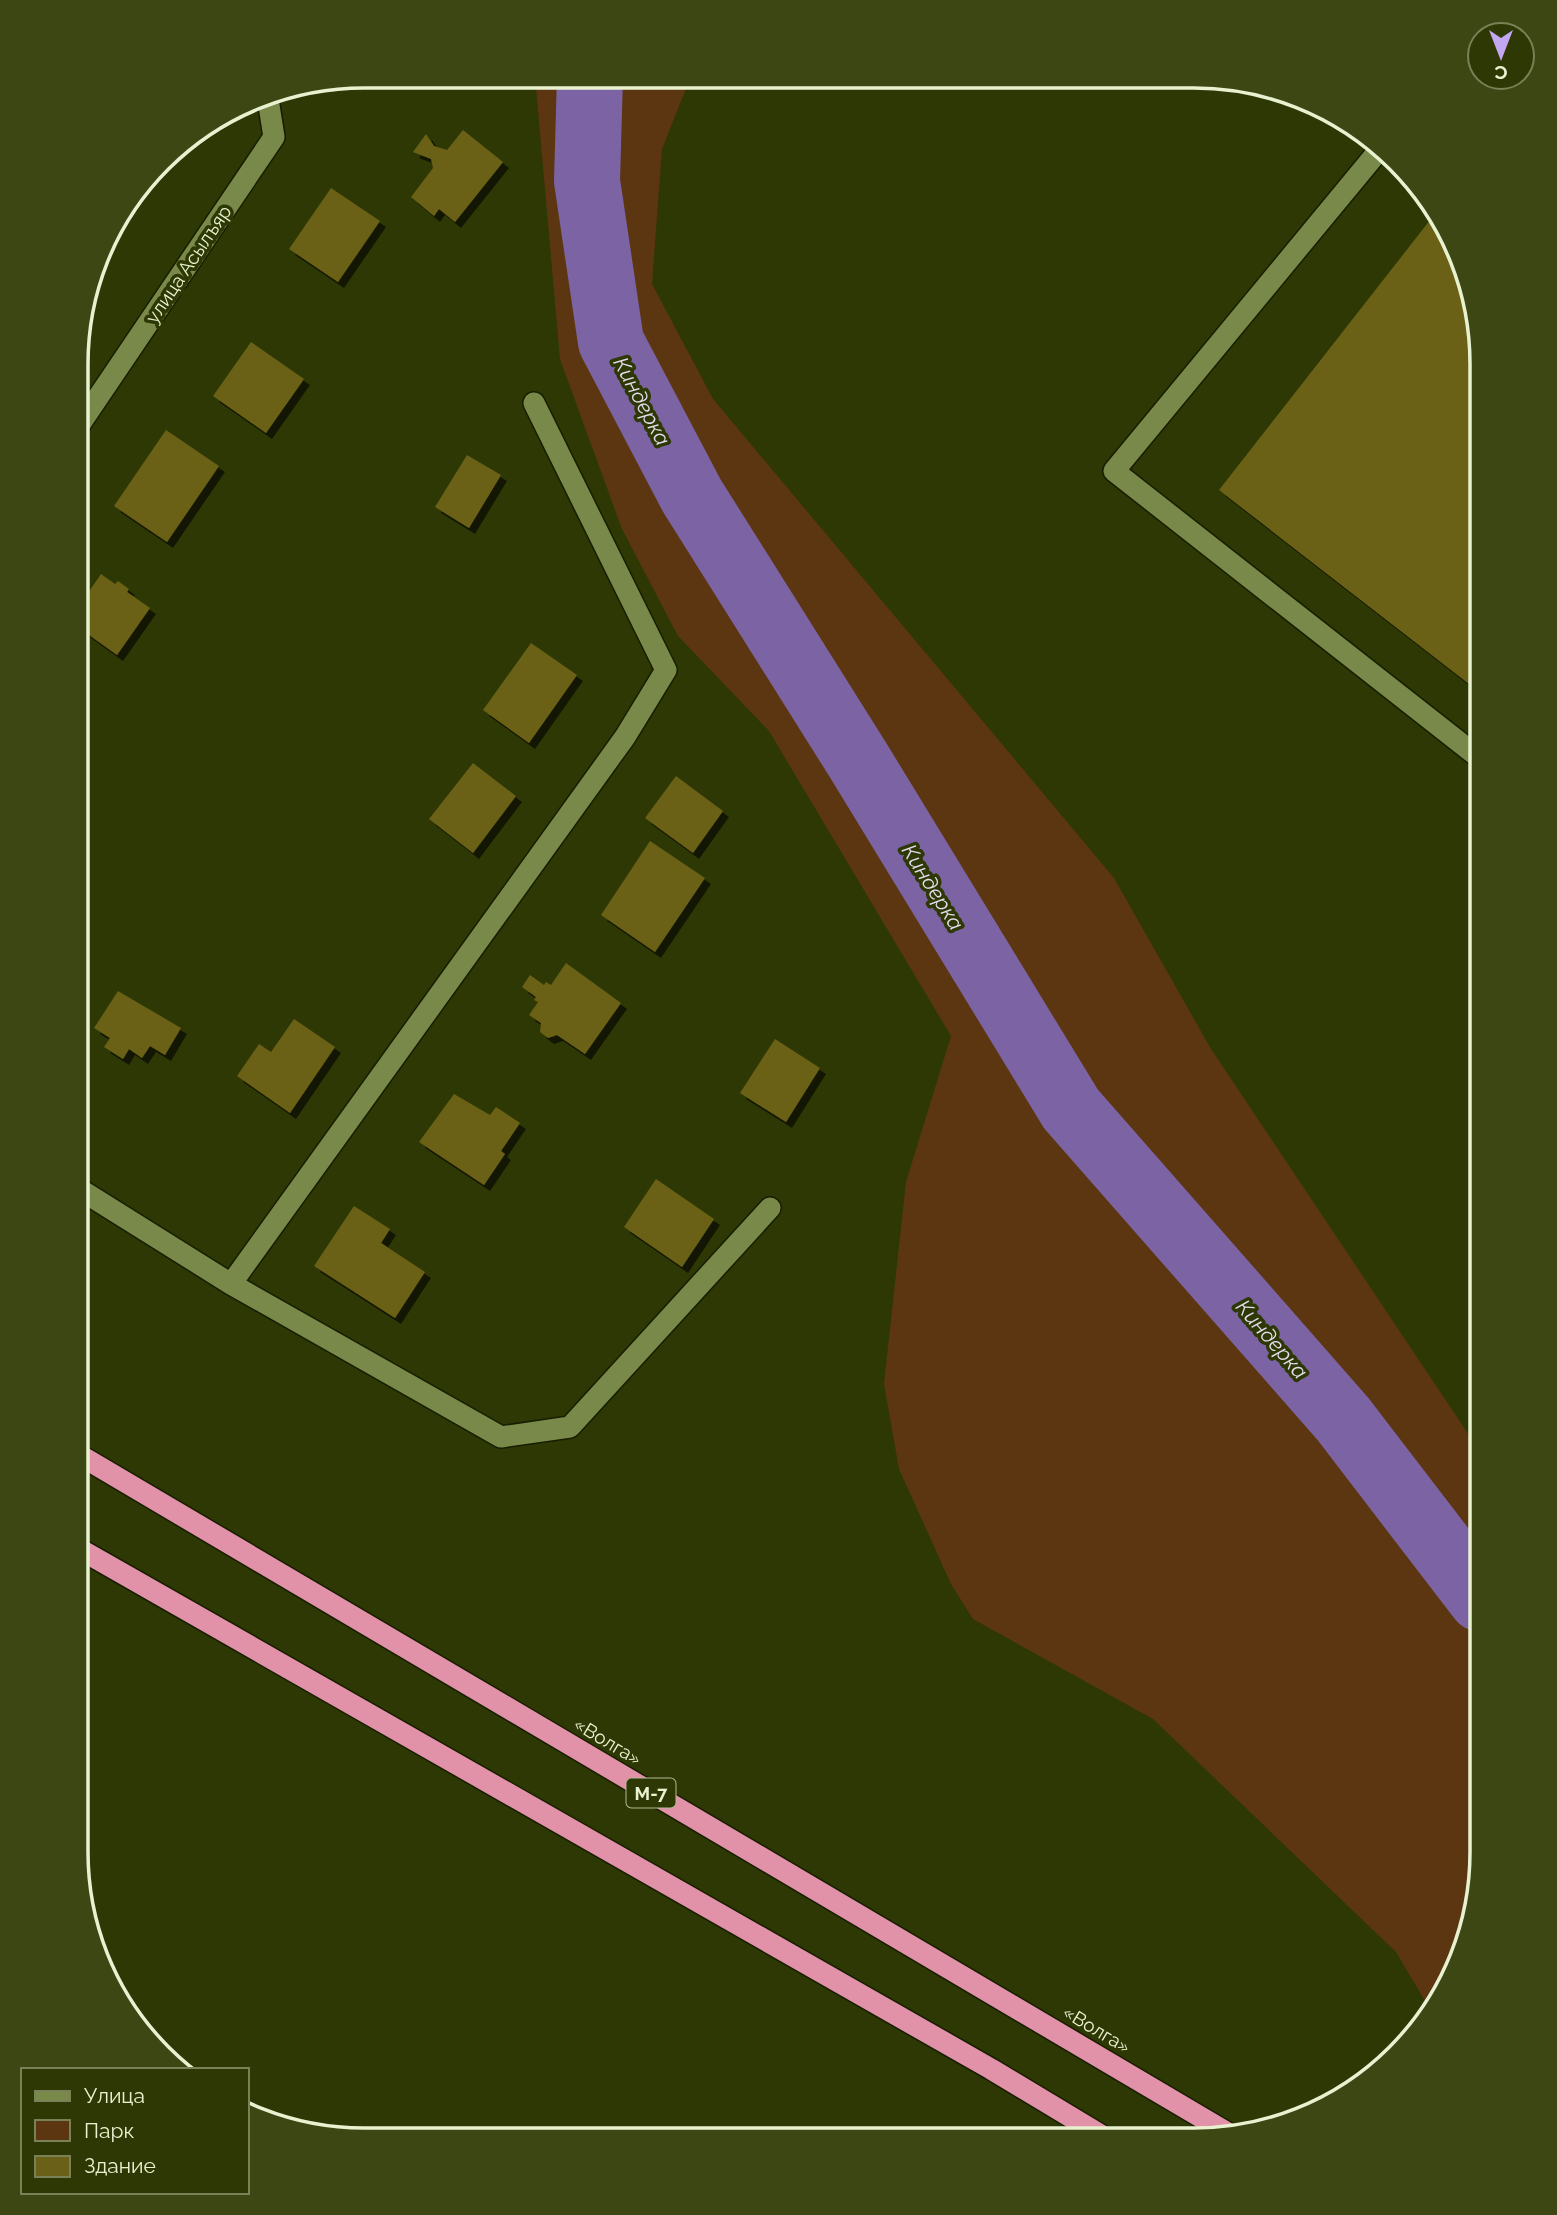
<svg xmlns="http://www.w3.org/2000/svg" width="1557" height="2215" viewBox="0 0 1557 2215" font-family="Raleway,sans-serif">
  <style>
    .green { fill: #5c3611 }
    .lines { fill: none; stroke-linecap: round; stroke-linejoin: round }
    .river { stroke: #7c63a4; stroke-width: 66 }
    .building { fill: #6a6017; filter: url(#shadow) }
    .minor-casing { stroke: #171e00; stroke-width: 24 }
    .highway-casing { stroke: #171e00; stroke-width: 24 }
    .minor { stroke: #798949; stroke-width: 21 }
    .highway { stroke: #e191a8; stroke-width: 21 }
    .labels { text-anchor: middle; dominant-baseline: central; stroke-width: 7; stroke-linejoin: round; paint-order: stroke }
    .shield { fill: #2e3804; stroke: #b0ba93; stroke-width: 2 }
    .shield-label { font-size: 18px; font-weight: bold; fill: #e8f2d0 }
    .street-label { font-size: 19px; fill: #e8f2d0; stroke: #2e3804 }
    .water-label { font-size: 21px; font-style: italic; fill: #e4def0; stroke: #2e3804 }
    .rim { fill: none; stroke: #e8f2d0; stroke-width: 3.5 }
  </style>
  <defs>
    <filter id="shadow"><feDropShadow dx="6" dy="6" stdDeviation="0" flood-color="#0009"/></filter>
  </defs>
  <rect width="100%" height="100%" fill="#2e3804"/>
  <!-- green -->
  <path class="green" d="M535 76H691L662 149 652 284 713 399 1114 878 1211 1049 1481 1453V1870L1466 1944 1432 2013 1396 1952 1153 1719 973 1619 951 1584 899 1469 884 1384 906 1182 951 1036 769 731 678 636 622 529 560 359Z"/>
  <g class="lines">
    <!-- river -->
    <path class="river" d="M590 76 587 181 611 342 692 496 858 760 1071 1109 1343 1419 1481 1599"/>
  </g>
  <!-- building -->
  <path class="building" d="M463 130 503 162 455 222 439 209 434 216 411 197 433 168 431 159 413 152 426 134 434 146 447 150Z
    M331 188 380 221 338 282 289 249Z
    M1434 215 1452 237 1482 363V694L1219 490Z
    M251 342 304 379 266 433 213 396Z
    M166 430 219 466 167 542 114 506Z
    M467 455 501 475 469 528 435 507Z
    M101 574 115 584 118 581 129 589 127 592 150 608 117 655 82 630 77 637V609Z
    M531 643 577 675 529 743 483 710Z
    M473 763 516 796 473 853 429 819Z
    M676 776 723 811 693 853 645 818Z
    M650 841 705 878 655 952 601 915Z
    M566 963 621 1003 585 1054 557 1035 548 1038 540 1032 541 1023 529 1015 538 1002 534 1000 536 997 522 987 530 975 544 985 546 982 551 985Z
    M118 991 181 1028 165 1055 150 1046 142 1058 129 1049 123 1059 104 1047 110 1038 94 1028Z
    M294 1019 335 1047 290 1113 237 1076 259 1044 271 1052Z
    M775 1039 820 1068 786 1122 740 1093Z
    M454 1094 490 1115 496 1107 520 1123 501 1151 505 1154 484 1185 419 1142Z
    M656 1179 714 1219 682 1267 624 1227Z
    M354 1206 390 1229 381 1243 425 1272 395 1318 314 1266Z"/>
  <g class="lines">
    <defs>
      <path id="minor" d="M1380 149 1114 471 1482 760
        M78 427 274 137 267 93
        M76 1187 231 1284 501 1437 570 1427 770 1208
        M231 1284 625 737 666 670 534 403"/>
      <path id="highway" d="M76 1453 1226 2132
        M76 1547 991 2069 1109 2140"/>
    </defs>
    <!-- minor casing -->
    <use href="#minor" class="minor-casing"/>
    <!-- highway casing -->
    <use href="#highway" class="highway-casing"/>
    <!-- minor -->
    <use href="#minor" class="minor"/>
    <!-- highway -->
    <use href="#highway" class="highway"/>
  </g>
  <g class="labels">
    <!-- shield labels -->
    <rect class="shield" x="626.5" y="1778.5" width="49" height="29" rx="5"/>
    <g class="shield-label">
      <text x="651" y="1793">М-7</text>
    </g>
    <!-- street labels -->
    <g class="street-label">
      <text transform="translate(188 264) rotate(-56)">улица Асылъяр</text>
      <text transform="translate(608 1741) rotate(31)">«Волга»</text>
      <text transform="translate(1097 2029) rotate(31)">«Волга»</text>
    </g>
    <!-- water labels -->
    <g class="water-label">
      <text transform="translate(642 401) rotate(62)">Киндерка</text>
      <text transform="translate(933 887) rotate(58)">Киндерка</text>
      <text transform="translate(1272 1339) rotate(49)">Киндерка</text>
    </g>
  </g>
  <!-- crop -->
  <path d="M0 0H1557V2215H0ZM364 88H1194A276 276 0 0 1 1470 364V1852A276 276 0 0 1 1194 2128H364A276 276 0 0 1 88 1852V364A276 276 0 0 1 364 88Z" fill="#3d4714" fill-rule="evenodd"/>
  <path class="rim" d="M364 88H1194A276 276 0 0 1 1470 364V1852A276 276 0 0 1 1194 2128H364A276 276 0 0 1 88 1852V364A276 276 0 0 1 364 88Z"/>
  <!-- legend -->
  <rect x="21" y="2068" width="228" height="126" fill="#2e3804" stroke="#788256" stroke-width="2"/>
  <rect x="35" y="2091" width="35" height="10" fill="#798949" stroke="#788256" stroke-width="2"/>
  <text x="84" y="2103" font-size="21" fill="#e8f2d0">Улица</text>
  <rect x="35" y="2120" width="35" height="21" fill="#5c3611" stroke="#788256" stroke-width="2"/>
  <text x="84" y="2138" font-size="21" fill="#e8f2d0">Парк</text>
  <rect x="35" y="2156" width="35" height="21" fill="#6a6017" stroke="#788256" stroke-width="2"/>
  <text x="84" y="2173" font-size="21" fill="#e8f2d0">Здание</text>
  <!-- north arrow -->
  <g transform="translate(1501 56) rotate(180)"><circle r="33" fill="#2e3804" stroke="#788256" stroke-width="2"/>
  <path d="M0-5L12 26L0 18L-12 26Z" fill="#c3a7f2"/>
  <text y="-10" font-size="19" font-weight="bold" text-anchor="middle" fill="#e8f2d0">С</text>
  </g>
</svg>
